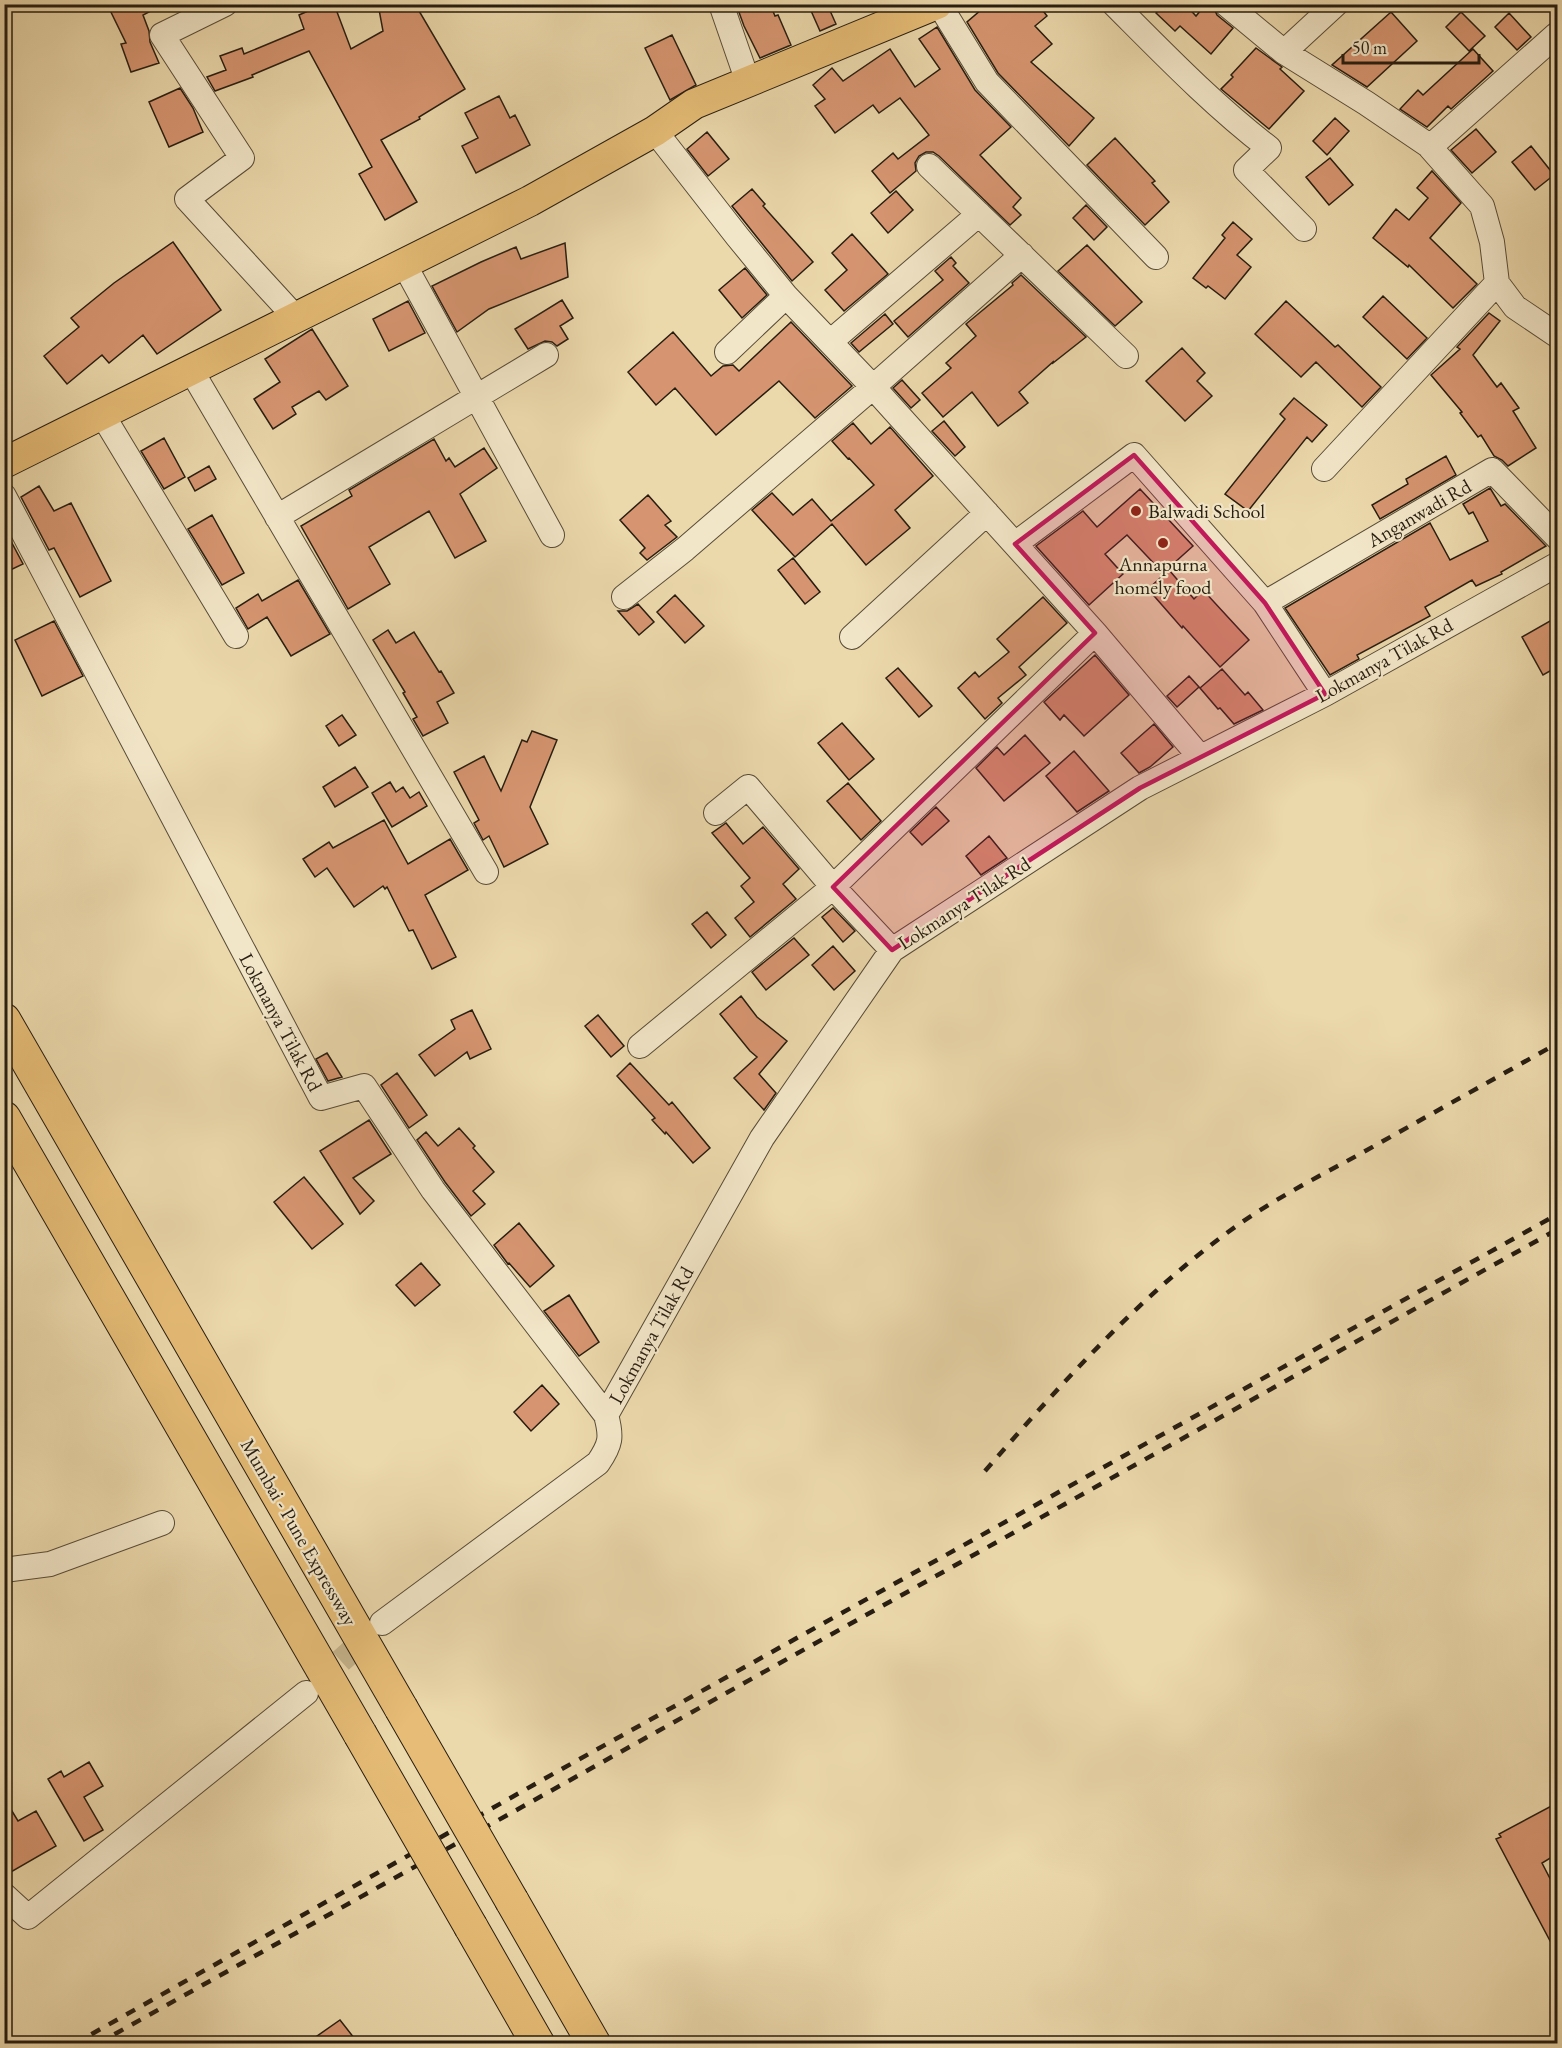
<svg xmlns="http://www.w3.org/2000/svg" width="1562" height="2048" viewBox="0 0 1562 2048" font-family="'EB Garamond',serif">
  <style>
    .building { fill: #d69570; stroke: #271d11; stroke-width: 1.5 }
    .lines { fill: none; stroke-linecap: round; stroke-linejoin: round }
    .minor-tunnel { stroke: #c4b38c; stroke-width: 24; stroke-dasharray: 24 12; stroke-linecap: butt }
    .minor-casing { stroke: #584c38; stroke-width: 26 }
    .major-casing { stroke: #271d11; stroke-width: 32 }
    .highway-casing { stroke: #271d11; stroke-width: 35 }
    .minor { stroke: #f2e6c8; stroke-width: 24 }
    .major { stroke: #e6bc76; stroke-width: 30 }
    .highway { stroke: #e6bc76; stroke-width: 33 }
    .rail { stroke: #271d11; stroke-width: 4.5; stroke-dasharray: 10 10; stroke-linecap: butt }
    .highway-bridge-casing { stroke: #271d11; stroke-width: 35; stroke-linecap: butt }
    .highway-bridge { stroke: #e6bc76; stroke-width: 33 }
    .marked { fill: #c2185b; fill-opacity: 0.2; stroke: #c2185b; stroke-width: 4.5; stroke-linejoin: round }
    .poi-dot { fill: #8f2418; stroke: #f2e6c8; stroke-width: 2 }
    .labels { text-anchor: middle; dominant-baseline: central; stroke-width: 4.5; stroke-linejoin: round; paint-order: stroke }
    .poi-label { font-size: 20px; fill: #271d11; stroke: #f2e6c8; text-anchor: start }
    .street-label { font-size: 20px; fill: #271d11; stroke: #f2e6c8 }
  </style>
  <rect width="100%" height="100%" fill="#ebd8ab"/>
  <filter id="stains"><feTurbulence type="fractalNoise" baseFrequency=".00333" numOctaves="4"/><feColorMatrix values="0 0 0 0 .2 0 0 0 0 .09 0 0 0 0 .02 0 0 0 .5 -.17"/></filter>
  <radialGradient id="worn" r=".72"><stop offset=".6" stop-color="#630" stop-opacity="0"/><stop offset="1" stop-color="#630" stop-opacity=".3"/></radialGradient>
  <!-- building -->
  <path class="building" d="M107 4H164L143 15 149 31 150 42 159 63 131 72 121 44 126 43Z
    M324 4H334L351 49 383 31 378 4H415L465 89 419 117 420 119 381 140 417 202 385 220 359 174 372 167 309 51 252 75 253 77 215 91 207 77 226 70 220 56 242 48 244 54 304 29 299 15Z
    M736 4H770L775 16 778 15 791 45 760 58 744 26Z
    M808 4H827L836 24 820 31Z
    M988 4H1038L1047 16 1035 26 1052 44 1031 62 1094 118 1069 146 998 73 967 22Z
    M1164 4H1185L1196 16 1206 4H1212L1217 15 1233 28 1211 54 1180 26 1175 31 1156 13Z
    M1391 12 1417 41 1367 87 1332 65Z
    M1461 12 1485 36 1469 51 1446 27Z
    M1509 13 1531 37 1517 50 1495 27Z
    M937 27 975 90 1011 127 980 155 1021 198 1013 207 1021 215 1010 225 939 156 933 152H926L919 156 915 163 916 171 890 193 872 171 893 153 898 159 929 135 900 98 879 113 873 105 835 133 815 106 825 99 813 85 832 68 843 81 890 49 915 87 940 69 919 39Z
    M672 35 696 85 670 100 645 48Z
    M1256 48 1282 67 1280 69 1304 91 1269 129 1221 89 1233 77 1231 75Z
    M1473 49 1493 71 1451 109 1448 106 1427 127 1400 109 1418 90 1423 95Z
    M180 88 193 108 203 132 169 147 149 102Z
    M499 96 510 118 515 115 530 145 476 173 462 146 478 138 465 113Z
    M1335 118 1349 131 1327 155 1313 141Z
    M1476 129 1496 152 1472 173 1451 150Z
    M707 132 729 159 708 176 687 149Z
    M1115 138 1155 181 1152 183 1169 202 1145 225 1087 165Z
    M1531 146 1554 175 1535 190 1512 162Z
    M1330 158 1353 185 1329 205 1306 177Z
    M1432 171 1461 203 1430 238 1477 284 1453 308 1409 265 1408 267 1373 238 1396 209 1409 220 1428 198 1417 188Z
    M752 189 765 204 763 206 813 262 792 281 732 206Z
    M896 191 913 210 888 233 871 213Z
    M1086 205 1107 227 1094 240 1073 218Z
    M1233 222 1252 239 1237 255 1251 267 1225 299 1208 286 1206 288 1193 278 1225 238 1222 235Z
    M852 234 888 274 844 311 825 290 847 270 832 253Z
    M173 242 221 310 157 354 143 335 109 363 102 355 67 384 44 356 79 327 71 318 114 283Z
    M565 243 568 277 489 309 457 332 432 286 481 262 516 247 521 259Z
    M1087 245 1142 302 1115 326 1058 271Z
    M951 257 956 263 953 266 969 283 908 337 894 321 943 280 935 271Z
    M745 268 767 295 742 318 719 290Z
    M1021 275 1086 337 1053 363V362L1019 392 1028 403 998 426 972 392 943 417 922 393 951 368 946 363 976 336 966 324 1013 285 1012 283Z
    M1383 296 1427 338 1407 359 1363 317Z
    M562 300 573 318 560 326 568 339 557 346 552 342 545 341 528 349 515 329Z
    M408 301 425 333 389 351 373 319Z
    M1286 301 1335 347 1338 345 1381 387 1362 407 1316 362 1301 377 1255 334Z
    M1489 313 1500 321 1473 355 1497 387 1501 383 1519 408 1513 411 1536 448 1508 466 1502 460 1494 456 1481 435 1478 437 1460 413 1462 412 1431 375 1460 349 1457 347Z
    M885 314 893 324 859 352 851 343Z
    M791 322 852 386 815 418 779 381 716 435 675 388 656 405 628 372 673 332 711 376 723 366 733 365 739 371Z
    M312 329 348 386 326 400 319 391 292 407 296 414 273 429 254 399 280 382 265 359Z
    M1182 348 1205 373 1197 381 1212 396 1185 421 1146 381Z
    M902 380 920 400 911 408 893 388Z
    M1294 398 1327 425 1312 442 1307 437 1248 511 1225 494 1285 419 1280 414Z
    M944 421 965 447 955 456 932 431Z
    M853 423 871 444 890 427 933 476 895 510 910 528 866 565 832 524 795 557 752 510 772 493 793 515 812 499 831 521 874 485 849 458 848 459 832 441Z
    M164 438 185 477 164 489 141 451Z
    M434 439 446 461 449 458 455 467 484 448 497 468 460 494 486 541 455 558 429 511 369 547 390 584 348 609 301 526 352 496 349 490Z
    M1446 456 1456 475 1380 519 1372 505 1408 484 1406 479Z
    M209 466 216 479 195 491 188 478Z
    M39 486 54 511 71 503 111 581 80 597 54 548 49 550 21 497Z
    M1490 488 1501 506 1505 504 1546 546 1501 572 1502 574 1476 586 1472 580 1425 607 1430 616 1357 655 1359 659 1330 675 1285 608 1430 523 1450 560 1488 541 1473 512 1469 514 1463 504Z
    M1140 489 1193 546 1163 573 1127 535 1105 554 1123 574 1089 605 1036 546 1083 511 1097 527Z
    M648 495 671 521 665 525 677 537 647 560 640 553 645 548 620 520Z
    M212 515 244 573 222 585 188 529Z
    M4 528 23 564 4 573Z
    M793 558 820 592 805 604 778 570Z
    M1169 570 1194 599 1203 590 1249 640 1220 667 1183 626 1182 628 1148 589Z
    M298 580 330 634 291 656 267 617 248 629 236 608 258 594 262 601Z
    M675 595 704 626 685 643 657 612Z
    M1043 597 1067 623 1019 667 1026 675 998 698 1002 703 985 719 958 688 975 672 979 677 1009 652 997 639Z
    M638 604 654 622 639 635 618 611H627Z
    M1557 617V667L1543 675 1522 637Z
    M54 621 83 676 42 696 15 640Z
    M388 630 396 643 414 632 439 672 441 671 454 693 437 702 448 723 423 736 413 719 417 717 403 693 405 692 373 640Z
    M1095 655 1129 695 1084 736 1064 715 1060 720 1044 702Z
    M898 668 932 706 919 717 886 678Z
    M1222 669 1245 695 1248 692 1263 710 1234 724 1220 708 1218 709 1200 688Z
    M1189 676 1199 687 1177 707 1167 696Z
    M342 715 356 735 339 746 326 726Z
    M842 723 874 759 849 780 818 743Z
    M1154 724 1173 747 1150 767 1139 773 1121 753Z
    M532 731 557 740 530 807 548 844 504 867 489 836 483 840 474 823 479 820 454 772 484 756 501 791 522 740 527 742Z
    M1025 735 1050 763 1004 801 976 768 997 747 1004 755Z
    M1074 751 1109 791 1077 812 1046 776Z
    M355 767 368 787 335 807 323 787Z
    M390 782 396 792 403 787 410 798 419 792 427 806 392 827 372 793Z
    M848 783 881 821 861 840 827 801Z
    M936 807 949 821 922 845 910 832Z
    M384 820 408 864 450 839 468 870 425 895 456 957 432 969 413 930 409 931 387 887 385 889 383 886 354 907 327 868 315 877 303 859 329 842 333 848Z
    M726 823 743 844 763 827 799 869 783 884 796 899 750 937 735 918 754 902 741 886 750 878 712 833Z
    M989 836 1007 858 981 875 966 856Z
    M833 908 855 931 843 942 822 917Z
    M707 912 726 935 711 948 692 924Z
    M794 938 809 955 766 990 752 972Z
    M833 946 855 971 834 990 812 965Z
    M741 996 757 1017 787 1041 759 1074 776 1093 764 1110 734 1078 757 1057 750 1051 720 1014Z
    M472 1010 491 1049 470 1059 467 1052 435 1076 419 1055 455 1029 451 1020Z
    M598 1015 624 1046 611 1057 585 1026Z
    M327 1053 342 1077 328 1081 316 1059Z
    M630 1063 669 1105 672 1102 710 1148 693 1163 666 1132 665 1134 652 1120 655 1118 617 1076Z
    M397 1073 427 1115 409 1128 381 1085Z
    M369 1120 391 1154 353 1178 374 1201 360 1214 320 1151Z
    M459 1128 475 1146 473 1148 494 1172 473 1191 485 1204 471 1216 445 1182 417 1140 426 1132 438 1146Z
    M304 1177 343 1224 312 1249 274 1202Z
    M519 1223 554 1266 530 1287 509 1263 508 1264 494 1245Z
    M421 1263 440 1285 415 1306 396 1285Z
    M569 1295 599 1342 579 1356 544 1311Z
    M542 1385 559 1404 531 1431 514 1412Z
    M89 1762 103 1786 84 1797 103 1830 84 1841 48 1779 61 1771 64 1777Z
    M4 1798 18 1821 36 1811 56 1846 4 1876Z
    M1557 1803V1854L1542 1863 1557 1892V1954L1496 1839 1501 1837 1499 1834Z
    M340 2020 358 2043H307Z"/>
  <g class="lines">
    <!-- minor-tunnel -->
    <path class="minor-tunnel" d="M314 1685 373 1632"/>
    <defs>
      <path id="minor" d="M225 4 162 35 242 158 187 199 296 318
        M721 4 748 82
        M939 4 987 82 1156 257
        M1114 4C1164 54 1213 105 1269 148L1246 170 1304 229
        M1226 4 1284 52 1366 103 1428 145 1482 206 1492 242 1497 283 1515 307 1558 336
        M1284 52 1336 4
        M655 131 737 236 786 296 873 387 1095 633 1200 757
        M1430 147 1556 35
        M929 166 1126 356
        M404 264 552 535
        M830 342 979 214
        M727 352 786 296
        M191 370 486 872
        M102 414 236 636
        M1324 469 1497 283
        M4 496 321 1098 364 1086 433 1190 606 1415 762 1138 892 950 1140 788 1325 694 1558 564
        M277 517 546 355
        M1015 544 1134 455 1265 603 1325 694
        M624 597 685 549 873 387 1022 255
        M1265 603 1492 470 1558 538
        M852 637 987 513
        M716 813 748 787 833 887 892 950
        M640 1046 833 887 1095 633
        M4 1570 50 1564 162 1523
        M382 1623 598 1463C611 1444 612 1437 606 1415
        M4 1895 28 1917 306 1693"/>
      <path id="major" d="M4 463 530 201 655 131 694 104 937 4"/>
      <path id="highway" d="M4 1020 401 1708
        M4 1118 360 1734
        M512 1901 594 2044
        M471 1927 538 2044"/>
    </defs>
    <!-- minor casing -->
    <use href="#minor" class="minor-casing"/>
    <!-- major casing -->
    <use href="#major" class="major-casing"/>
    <!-- highway casing -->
    <use href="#highway" class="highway-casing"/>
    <!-- minor -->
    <use href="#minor" class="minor"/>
    <!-- major -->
    <use href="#major" class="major"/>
    <!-- highway -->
    <use href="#highway" class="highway"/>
    <!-- rail -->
    <path class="rail" d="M985 1471C1061 1384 1140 1295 1235 1227 1274 1199 1318 1177 1360 1154 1426 1117 1492 1080 1558 1043
      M74 2044 560 1770 1558 1214
      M97 2044 1558 1229"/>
    <defs>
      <path id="highway-bridge" d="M401 1708 512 1901
        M360 1734 471 1927"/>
    </defs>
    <!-- highway-bridge casing -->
    <use href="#highway-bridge" class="highway-bridge-casing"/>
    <!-- highway-bridge -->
    <use href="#highway-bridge" class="highway-bridge"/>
  </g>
  <!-- marked area -->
  <path class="marked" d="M1134 455 1265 603 1325 694 1140 788 892 950 833 887 1095 633 1015 544Z"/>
  <!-- markers -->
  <g class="poi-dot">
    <circle cx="1136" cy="511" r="6"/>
    <circle cx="1163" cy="543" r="6"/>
  </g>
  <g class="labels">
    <!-- poi labels -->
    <g class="poi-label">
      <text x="1148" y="511">Balwadi School</text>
      <text x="1163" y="564" text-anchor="middle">Annapurna<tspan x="1163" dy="23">homely food</tspan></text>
    </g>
    <!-- street labels -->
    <g class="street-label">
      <text transform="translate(1419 513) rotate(-30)">Anganwadi Rd</text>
      <text transform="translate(1384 660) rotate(-29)">Lokmanya Tilak Rd</text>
      <text transform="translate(964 903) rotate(-33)">Lokmanya Tilak Rd</text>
      <text transform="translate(281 1022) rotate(62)">Lokmanya Tilak Rd</text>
      <text transform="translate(651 1335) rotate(-61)">Lokmanya Tilak Rd</text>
      <text transform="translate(299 1532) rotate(60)">Mumbai - Pune Expressway</text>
    </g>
  </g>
  <!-- margin -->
  <rect width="1562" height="2048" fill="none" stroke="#ebd8ab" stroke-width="24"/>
  <rect x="6" y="6" width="1550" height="2036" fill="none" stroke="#271d11" stroke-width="3"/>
  <rect x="12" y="12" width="1538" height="2024" fill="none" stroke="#271d11" stroke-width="1.5"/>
  <!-- scale -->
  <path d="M1343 54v9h136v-9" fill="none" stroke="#271d11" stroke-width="3"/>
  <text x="1352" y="54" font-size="18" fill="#271d11" stroke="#f2e6c8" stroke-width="4.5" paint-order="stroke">50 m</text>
  <rect width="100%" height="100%" filter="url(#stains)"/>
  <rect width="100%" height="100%" fill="url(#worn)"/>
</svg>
